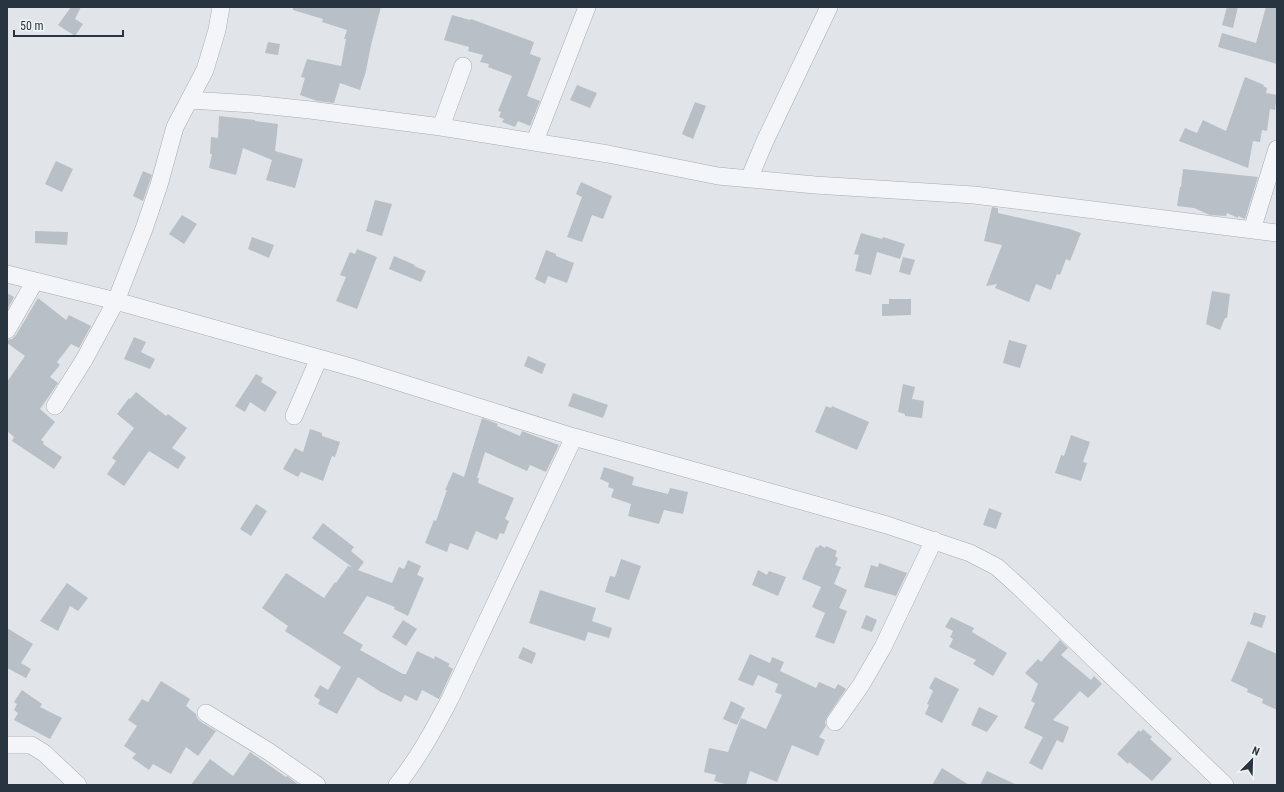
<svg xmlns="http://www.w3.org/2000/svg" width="1284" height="792" viewBox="0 0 1284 792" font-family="'Roboto Condensed',sans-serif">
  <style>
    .building { fill: #b8bfc6 }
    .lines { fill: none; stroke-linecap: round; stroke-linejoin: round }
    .minor-casing { stroke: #a6acb3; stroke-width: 18 }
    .minor { stroke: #f4f5f8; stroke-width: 17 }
  </style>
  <rect width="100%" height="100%" fill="#e1e5e9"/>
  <!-- building -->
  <path class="building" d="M71 7H81L75 19 83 24 75 36 58 25Z
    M293 7H381L371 45 366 71 360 90 340 83 334 103 317 101 300 95 305 78 301 77 307 59 341 66 346 39H344L347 30 322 22 323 19 293 10Z
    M1227 7H1238L1233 28 1222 25Z
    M1266 7H1277V64L1218 47 1222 33 1256 43Z
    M452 15 470 20 471 19 534 42 530 54 541 58 527 96 540 101 530 126 518 121 515 127 502 122 504 119 499 117 501 112 498 111 512 76 488 67 489 64 480 62 483 55 468 51 469 47 444 40Z
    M268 42 280 44 278 55 265 53Z
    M1245 77 1264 85 1263 86 1267 88 1266 93 1277 95 1275 110 1270 109 1267 131 1262 130 1260 142 1253 141 1248 168 1179 141 1185 128 1197 133 1203 120 1226 131Z
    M577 85 597 93 590 108 570 100Z
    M695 102 706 106 693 139 682 134Z
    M219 116 255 120V121L278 124 275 151 303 159 295 188 266 180 272 160 243 148 236 175 209 168 212 154H210L211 137 218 138Z
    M56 161 73 169 62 192 45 184Z
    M1183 169 1258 177 1245 219 1238 216V218L1227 213 1226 216 1210 215 1194 208 1177 206 1180 187H1181Z
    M143 171 152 175 143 201 133 196Z
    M581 182 612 196 603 219 592 215 582 242 567 237 582 197 576 194Z
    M375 200 392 204 382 236 366 231Z
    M992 207 998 208V213L1070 229 1081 233 1070 261 1066 259 1060 275 1057 274 1051 290 1036 284 1029 302 995 288 997 284 986 286 1002 245 984 241Z
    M182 215 197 224 184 244 169 234Z
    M35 231 68 232 67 245 35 243Z
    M861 233 882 239 883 237 905 244 900 259 877 252 871 275 855 271 859 255 854 254Z
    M252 237 274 245 269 258 248 249Z
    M357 249 377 257 357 309 336 301 346 277 340 275 350 252 355 254Z
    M546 250 556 254V256L574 263 567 283 548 276 545 284 535 279Z
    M394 256 415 265 414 266 426 271 421 282 389 269Z
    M903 257 915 260 910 275 899 272Z
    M1212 291 1230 294 1227 318H1225L1220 330 1206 324Z
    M7 293 14 297 7 310Z
    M38 298 66 320 69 315 91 326 79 348 71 344 57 362 60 365 50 377 58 383 40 409 55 422 41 440 44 442 43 444 62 457 54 469 12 441 14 437 7 431V382L25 356 7 343V340L12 339 16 335Z
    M889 299H911V315L882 316V304H889Z
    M134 337 146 342 141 352 155 359 150 369 124 359Z
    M1009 340 1027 345 1020 368 1003 363Z
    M528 356 546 364 542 374 524 366Z
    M256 374 263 378 261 382 277 392 265 412 250 402 245 412 235 406Z
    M903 384 915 387 912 399 924 401 922 418 905 416V414L898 412Z
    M136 392 166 416 168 414 187 428 172 448 186 457 178 469 149 451 124 486 107 474 116 461 112 458 134 428 117 414 129 398 130 399Z
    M573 393 608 405 603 418 568 406Z
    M826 406 831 408 832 406 869 422 857 450 815 432Z
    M482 418 498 424 497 426 520 436 522 431 559 445 546 472 530 465 527 471 485 452 477 478H479L478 483 514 498 505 519 509 521 504 534 500 533 497 540 476 531 468 550 450 543 447 552 425 543 434 520 436 521 447 490H445L453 472 464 477Z
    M310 429 322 433V436L340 442 335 457 332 456 323 481 301 472 298 477 283 469 295 448 303 452Z
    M1071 435 1090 442 1083 462 1087 463 1081 481 1055 473 1061 455 1064 456Z
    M604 467 634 477 632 485 668 494 670 488 688 492 683 514 664 510 659 524 628 516 631 504 611 497 614 489 608 487 609 483 600 479Z
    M256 504 267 511 251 536 240 529Z
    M989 508 1002 513 996 529 983 525Z
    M323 523 354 547 351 551 364 562 358 570 392 583 399 567 404 569 408 560 421 566 417 575 424 578 408 616 394 609 395 607 367 596 343 633 363 645 360 650 403 674H406L417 651 434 659 435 656 450 664 448 666 453 669 439 699 422 690 417 701 405 695 401 702 381 692 358 677 337 714 318 704 320 700 314 696 320 685 328 690 341 667 285 631 288 626 262 608 286 573 324 598 335 582 336 583 348 566 352 567 312 538Z
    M820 545 825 548 826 546 837 551 835 556 838 558 835 565 841 567 834 584 847 590 839 608 847 611 834 644 815 637 825 613 812 607 821 587 802 579 816 547 817 548Z
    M621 559 641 566 629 600 605 592 610 576 615 577Z
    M879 563 907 573 896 596 864 587 871 565 878 567Z
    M758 570 767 575 769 571 786 577 778 596 752 585Z
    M67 583 88 598 78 611 70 606 58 631 40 621Z
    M540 590 596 608 592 621 612 628 609 638 588 632 585 641 529 623Z
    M1254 612 1266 616 1262 628 1250 624Z
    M866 615 877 620 872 632 861 628Z
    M951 617 974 628 972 632 1007 653 993 676 973 664 976 660 949 647 953 639 950 637 953 631 945 627Z
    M403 620 417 629 406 646 392 637Z
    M7 628 33 644 21 663 31 669 26 678 7 668Z
    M1060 640 1068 648 1061 655 1091 680 1094 676 1102 684 1088 698 1080 691 1053 720 1069 727 1063 743 1057 740 1042 770 1029 763 1043 737 1024 728 1035 703 1031 701 1038 684 1025 673 1038 659 1041 662Z
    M1248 641 1277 654V710L1262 703 1263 699 1247 692 1248 689 1231 681Z
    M523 647 536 653 532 664 518 658Z
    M750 654 770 663 772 657 784 662 780 671 816 688 819 682 835 689 838 684 846 689 827 717 825 722 826 726 819 737 825 740 818 756 792 745 777 782 750 771 746 785H729L714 781 716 775 704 772 709 748 728 752 741 718 766 729 782 695 775 692 778 684 758 675 753 686 738 680Z
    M935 677 959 689 942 723 925 714 929 705 927 704 933 691 929 688Z
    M161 681 190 699 186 706 196 714 197 718 201 722 216 731 198 756 186 747 171 774 153 764 149 770 132 758 136 754 124 746 137 726 128 720 142 699 148 702Z
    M22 690 42 704 40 707 62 718 50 739 14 720 18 713 14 710 17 704 14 702Z
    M731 701 745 708 737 725 723 719Z
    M979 707 998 716 987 732 971 725Z
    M1143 729 1152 737 1150 739 1172 759 1152 781 1129 762 1128 764 1117 754 1139 730 1141 732Z
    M250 752 286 777 287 776 299 785H191L210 759 233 776Z
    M942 768 969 785H932Z
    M987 771 1017 785H980Z"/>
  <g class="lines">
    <defs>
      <path id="minor" d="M190 100 253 104 310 110 441 127 608 154 718 176 815 185 974 195 1277 233
        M441 127 463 66
        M535 141 587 7
        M749 179 765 141 829 7
        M1252 230 1277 149
        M7 274 116 301 354 368 574 437 887 525 970 553 997 567 1019 587 1225 785
        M7 330 35 281
        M55 406 84 360 116 301 144 229 159 185 175 127 205 70 217 30 221 7
        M294 416 319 358
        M206 713 268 751 317 785
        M835 722 861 685 883 647 934 540
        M7 745H31L44 753 78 785
        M397 785C419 757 433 731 450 699L574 437"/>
    </defs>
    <!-- minor casing -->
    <use href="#minor" class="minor-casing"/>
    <!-- minor -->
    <use href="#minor" class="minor"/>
  </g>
  <!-- border -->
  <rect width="1284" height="792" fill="none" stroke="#293441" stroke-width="16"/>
  <!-- north arrow -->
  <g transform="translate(1252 760) rotate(23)" stroke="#f0f4f7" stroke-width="3" paint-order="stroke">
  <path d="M0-3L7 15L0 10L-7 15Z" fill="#293441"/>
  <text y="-6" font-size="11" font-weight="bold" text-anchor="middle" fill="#293441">N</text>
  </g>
  <!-- scale -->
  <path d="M14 30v6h109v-6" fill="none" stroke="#293441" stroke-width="2"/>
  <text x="20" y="30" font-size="12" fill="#293441" stroke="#f0f4f7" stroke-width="3" paint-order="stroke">50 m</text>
</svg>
